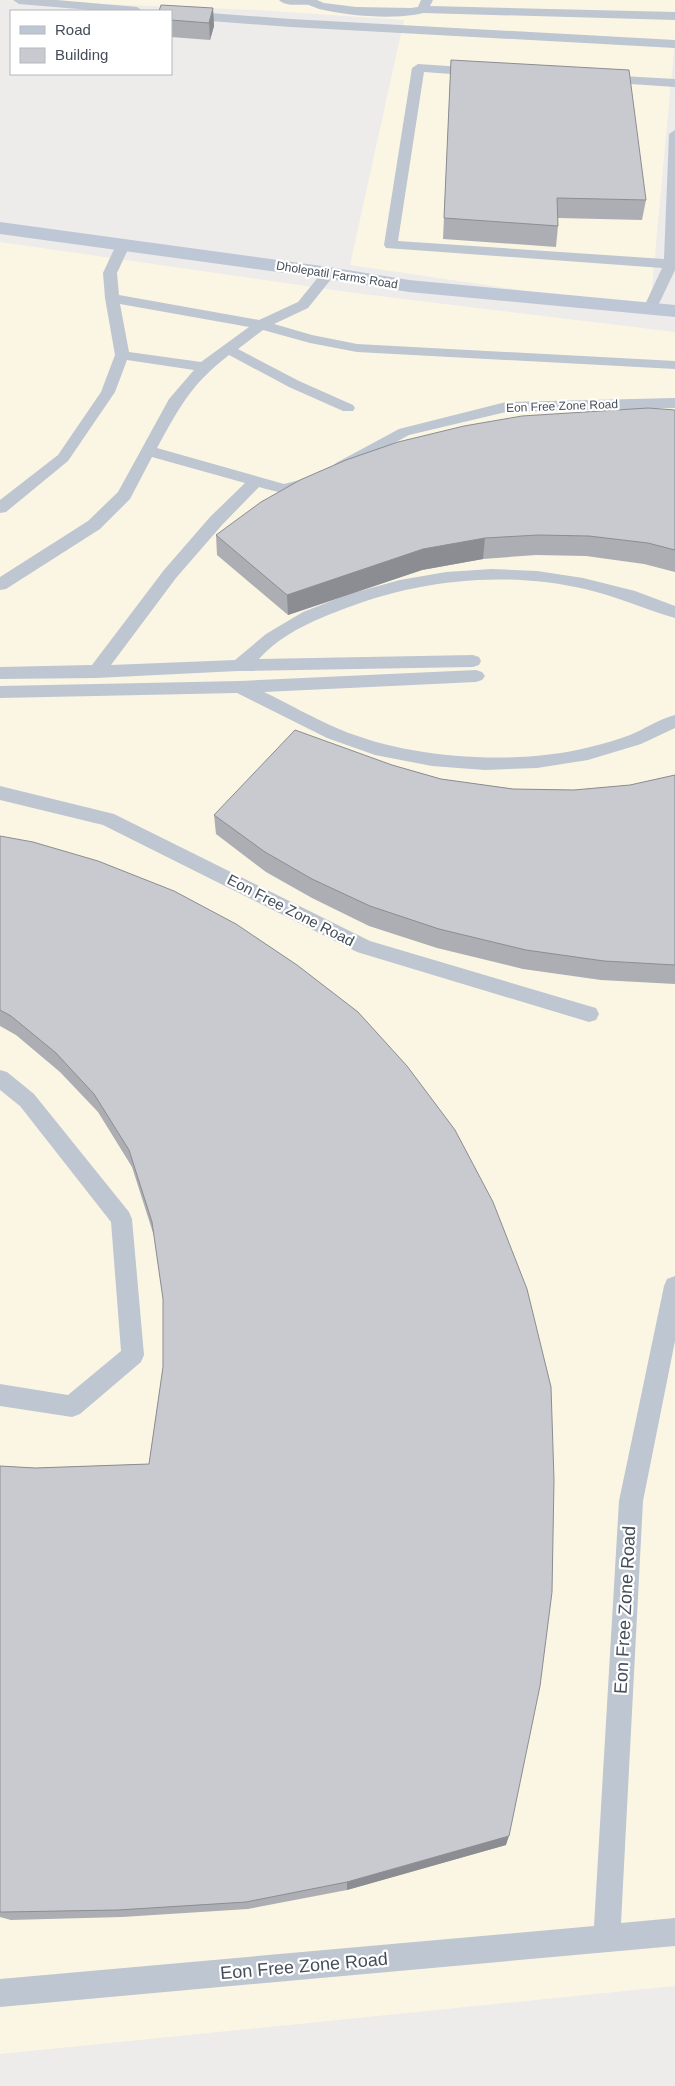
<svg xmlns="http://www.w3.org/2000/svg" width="675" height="2086" viewBox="0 0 675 2086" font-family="Helvetica,sans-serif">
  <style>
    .commercial { fill: #fbf6e3 }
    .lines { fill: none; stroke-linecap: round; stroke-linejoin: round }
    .lane { fill: #bec6d1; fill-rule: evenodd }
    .secondary { fill: #bec7d5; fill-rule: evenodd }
    .wall { fill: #acaeb3 }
    .shaded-wall { fill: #8c8d92 }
    .building { fill: #c8cad0; stroke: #8c8d92 }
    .labels { text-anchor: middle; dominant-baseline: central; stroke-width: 4.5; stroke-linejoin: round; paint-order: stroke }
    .far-street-label { font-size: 12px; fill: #444d58; stroke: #fff }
    .street-label { font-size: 15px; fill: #444d58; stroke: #fff }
    .near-street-label { font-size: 18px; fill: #444d58; stroke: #fff }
  </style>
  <rect width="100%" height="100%" fill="#eeebeb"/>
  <!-- commercial -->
  <path class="commercial" d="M0 0H675V39L650 309 350 265 404 20 257 10Z
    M0 242 355 293 675 332V1986L0 2054Z"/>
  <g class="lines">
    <!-- lane -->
    <path class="lane" d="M13 0H57L137 7 143 11H102L19 4Z
      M279 0H317L324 3 356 7 411 8 418 7 421 0H433L430 6 675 12V20L423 13C395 20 348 16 319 9 316 8 312 6 309 5 299 4 286 7 279 0Z
      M171 10 291 19 675 40V48L291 27 171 18V11H168Z
      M418 64 478 68 484 72 478 76 424 72 398 241 664 259 669 134 675 130V270L655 312H645L643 309 662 268 386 248 384 245 412 68Z
      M605 75 675 79V87L601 82 599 79Z
      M123 241 130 245 117 273 119 295 259 320 298 302 324 270 329 269 336 273 308 308 274 324 312 335 357 344 675 361V369L357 352 310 343 263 330 238 349 299 381 353 405 355 408 353 411H343L289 387 229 355C191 384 179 408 157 448L284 484 311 477 316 478 319 482C307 500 275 492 259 487L222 525 176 578 111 665 235 660 266 634 303 612 349 594 400 580 446 572 492 569 537 571 583 578 635 591 675 606V618C644 609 616 596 585 589 502 570 414 580 336 612 307 623 280 636 259 659L473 655 479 657 481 661 479 665 473 667 238 671 96 678 0 679V667L92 665 164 570 210 517 245 483 152 457 130 499 100 529 6 589 0 590V577L88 521 118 492 169 399 194 370 127 360 115 392 68 461 6 512 0 513V500L58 455 101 392 115 355 105 298 103 273 116 245ZM120 304 249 327 201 362 129 352Z
      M675 398V408L506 412 409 435 346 469H336L333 466 336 463 399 429 506 402Z
      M476 670 482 672 485 676 482 680 476 682 264 692C289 704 313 718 339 729 409 759 516 766 590 747 603 744 617 740 630 735 645 729 659 719 675 715V728L641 744 588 760 537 768 485 770 432 766 375 755 327 738 237 693 0 698V686L240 681Z
      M0 786 114 814 370 941 589 1006 596 1008 599 1014 596 1020 589 1022 357 952 103 825 0 800Z
      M0 1070 7 1072 34 1094 129 1212 132 1219 144 1355 141 1362 80 1414 72 1417 0 1406V1384L68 1395 121 1351 111 1222 20 1106 0 1090Z
      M675 1276V1341L643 1501 621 1923 675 1918V1946L0 2007V1979L594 1926 619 1501 664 1286 667 1279Z"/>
    <!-- secondary -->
    <path class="secondary" d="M0 222 329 267 409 280 675 305V317L409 292 329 279 0 234Z"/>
  </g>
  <!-- wall -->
  <path class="wall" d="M213 8 214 26 210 40 171 37V11Z
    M451 60 646 200 642 220 558 218V226L556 247 443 239Z
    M675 410V572L644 564 586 556 536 555 483 559 422 570 288 615 217 555 216 535Z
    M392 765 441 779 513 789 574 790 630 785 675 775V984L601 980 523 969 437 948 369 926 312 898 266 872 216 834 214 815Z
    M0 836 506 1845 347 1890 248 1909 122 1917 11 1920 0 1917V1466L35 1468 149 1464 163 1367V1299L154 1236 132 1167 98 1112 60 1072 16 1035 0 1026Z"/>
  <!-- shaded-wall -->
  <path class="shaded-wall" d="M213 8 214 26 210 40 209 23Z
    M485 538 483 559 422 570 288 615 287 595 423 549Z
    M509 1836 506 1845 347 1890V1882Z"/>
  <!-- building -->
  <path class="building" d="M161 5 213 8 209 23 171 20V11H159Z
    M451 60 629 70 646 200 557 198 558 226 444 218Z
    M648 408 675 410V550L648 543 589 536 538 535 485 538 423 549 287 595 216 535 261 502 300 480 346 460 398 442 464 426 522 416Z
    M295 730 392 765 441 779 513 789 574 790 630 785 675 775V965L604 961 526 950 439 929 370 906 312 879 265 852 214 815Z
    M0 836 33 842 98 861 174 891 236 924 297 965 358 1012 407 1066 455 1130 493 1202 527 1289 551 1387 554 1480 552 1592 540 1686 509 1836 347 1882 246 1902 118 1910 4 1912H0V1466L35 1468 149 1464 163 1367V1299L152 1222 129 1150 94 1094 56 1053 11 1016 0 1010Z"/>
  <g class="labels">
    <!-- far-street labels -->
    <g class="far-street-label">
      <text transform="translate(337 275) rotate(9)">Dholepatil Farms Road</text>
      <text transform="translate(562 406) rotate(-2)">Eon Free Zone Road</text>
    </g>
    <!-- street labels -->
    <g class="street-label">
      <text transform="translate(291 910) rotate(27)">Eon Free Zone Road</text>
    </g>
    <!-- near-street labels -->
    <g class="near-street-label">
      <text transform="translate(625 1610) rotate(-87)">Eon Free Zone Road</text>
      <text transform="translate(304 1966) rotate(-5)">Eon Free Zone Road</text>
    </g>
  </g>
  <!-- legend -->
  <rect x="10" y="10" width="162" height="65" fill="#ffffff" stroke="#b4b8bc"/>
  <rect x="20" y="26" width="25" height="8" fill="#bec7d5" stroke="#b4b8bc"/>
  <text x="55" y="35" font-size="15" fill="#444d58">Road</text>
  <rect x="20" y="48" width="25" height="15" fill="#c8cad0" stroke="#b4b8bc"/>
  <text x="55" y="60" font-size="15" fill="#444d58">Building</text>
</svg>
